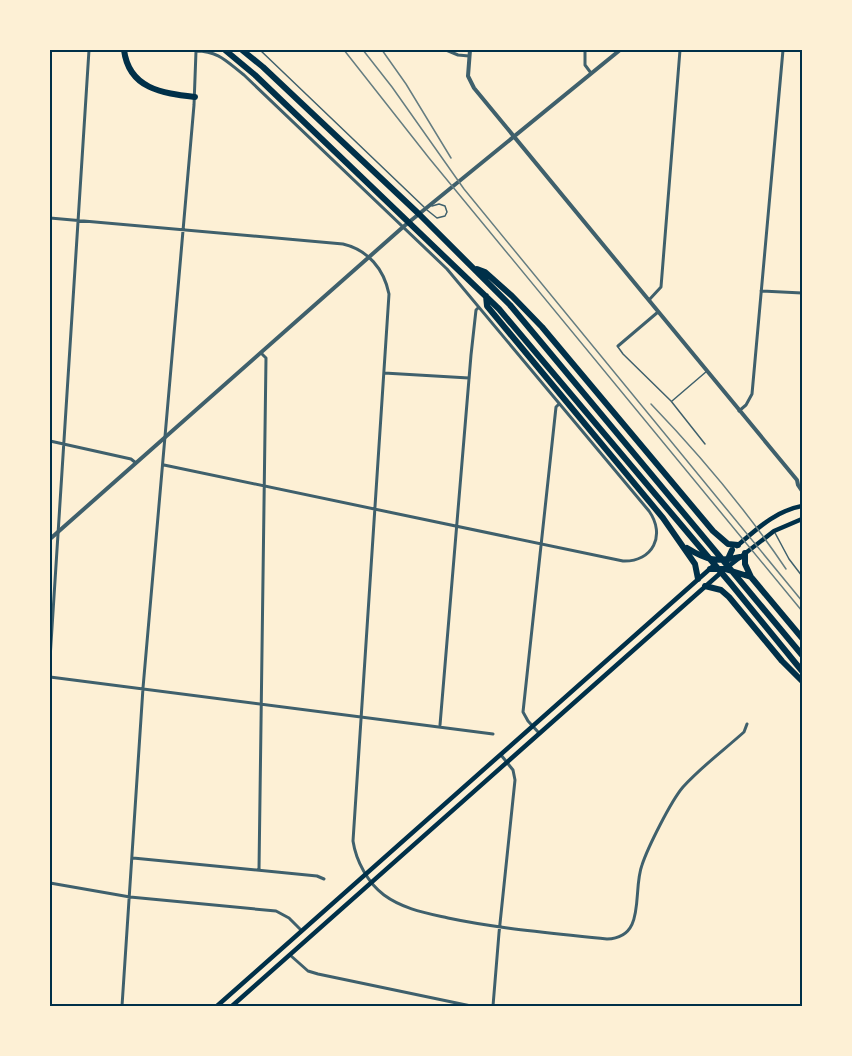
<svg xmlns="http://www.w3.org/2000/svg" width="852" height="1056" viewBox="0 0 852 1056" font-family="'Work Sans',sans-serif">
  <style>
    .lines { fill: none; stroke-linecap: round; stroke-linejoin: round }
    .service { stroke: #3f606c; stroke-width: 1.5 }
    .minor { stroke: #3f606c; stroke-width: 3 }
    .tertiary { stroke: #3f606c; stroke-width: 4 }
    .secondary { stroke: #003049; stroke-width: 4.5 }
    .motorway { stroke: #003049; stroke-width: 6 }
    .tram { stroke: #657d81; stroke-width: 1.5 }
    .rail { stroke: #657d81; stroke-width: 1.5 }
    .neatline { fill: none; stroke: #003049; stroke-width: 2 }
  </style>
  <rect width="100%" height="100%" fill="#fdf0d5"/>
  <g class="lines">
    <!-- service -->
    <path class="service" d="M260 50 424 207
      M427 210 437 218 445 216 447 212 445 206 439 204 432 206
      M618 347 623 354 671 401 705 444
      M672 401 707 371
      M774 531 789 559 802 576"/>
    <!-- minor -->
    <path class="minor" d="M446 50 458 55 469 56
      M585 50V65L591 73
      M50 218 343 244C368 250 384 269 389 294L353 841C356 861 368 883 384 895 403 909 426 913 448 918 500 929 554 933 607 939 647 938 632 891 642 865 648 847 671 801 683 787 701 767 724 750 744 732L747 724
      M761 291 802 293
      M649 300 661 287 680 50
      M618 346 658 312
      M384 373 469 378
      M739 411 746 405 752 394 783 50
      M50 441 131 459 136 463
      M164 465 623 561C653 562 666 535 649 511L447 269 244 75C227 62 219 51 196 51
      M50 659 89 50
      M50 677 493 734
      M440 725 471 355 476 310 478 308
      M539 733 528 721 523 712 556 407 559 404
      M133 858 317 876 324 879
      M259 870 266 358 261 353
      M50 883 130 897 276 911 289 918 302 931
      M290 955 308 971 318 974 471 1006
      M122 1006 143 688 194 105 196 51
      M493 1006 499 933 515 780 513 770 501 755"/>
    <!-- tertiary -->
    <path class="tertiary" d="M470 50 468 76 474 88 797 480 798 485 802 491
      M50 539 403 227 620 50"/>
    <!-- secondary -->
    <path class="secondary" d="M737 546C757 529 775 511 802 506
      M217 1006 712 567
      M232 1006 725 569 774 531 802 519"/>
    <!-- motorway -->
    <path class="motorway" d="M124 50C129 89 162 93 195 97
      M225 50 255 75 499 309 731 584 802 671
      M242 50 263 67 420 215 510 305 802 655
      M477 269 485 272 512 296 542 327 713 531 728 544 738 545
      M486 296 487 306 663 518 695 564 698 579
      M687 548C708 561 716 562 740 557
      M745 553V564L751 577 802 638
      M727 561 732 550
      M710 569H725L751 577
      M705 586 721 590 729 597 782 661 802 681"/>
    <!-- tram -->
    <path class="tram" d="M363 50 392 87 464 189 802 601
      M382 50 406 84 451 158
      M651 404C700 455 747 511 786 569"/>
    <!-- rail -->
    <path class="rail" d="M344 50 429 158 802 611"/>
  </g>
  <!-- border -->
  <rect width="852" height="1056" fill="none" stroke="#fdf0d5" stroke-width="102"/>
  <rect x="51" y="51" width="750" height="954" class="neatline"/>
</svg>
